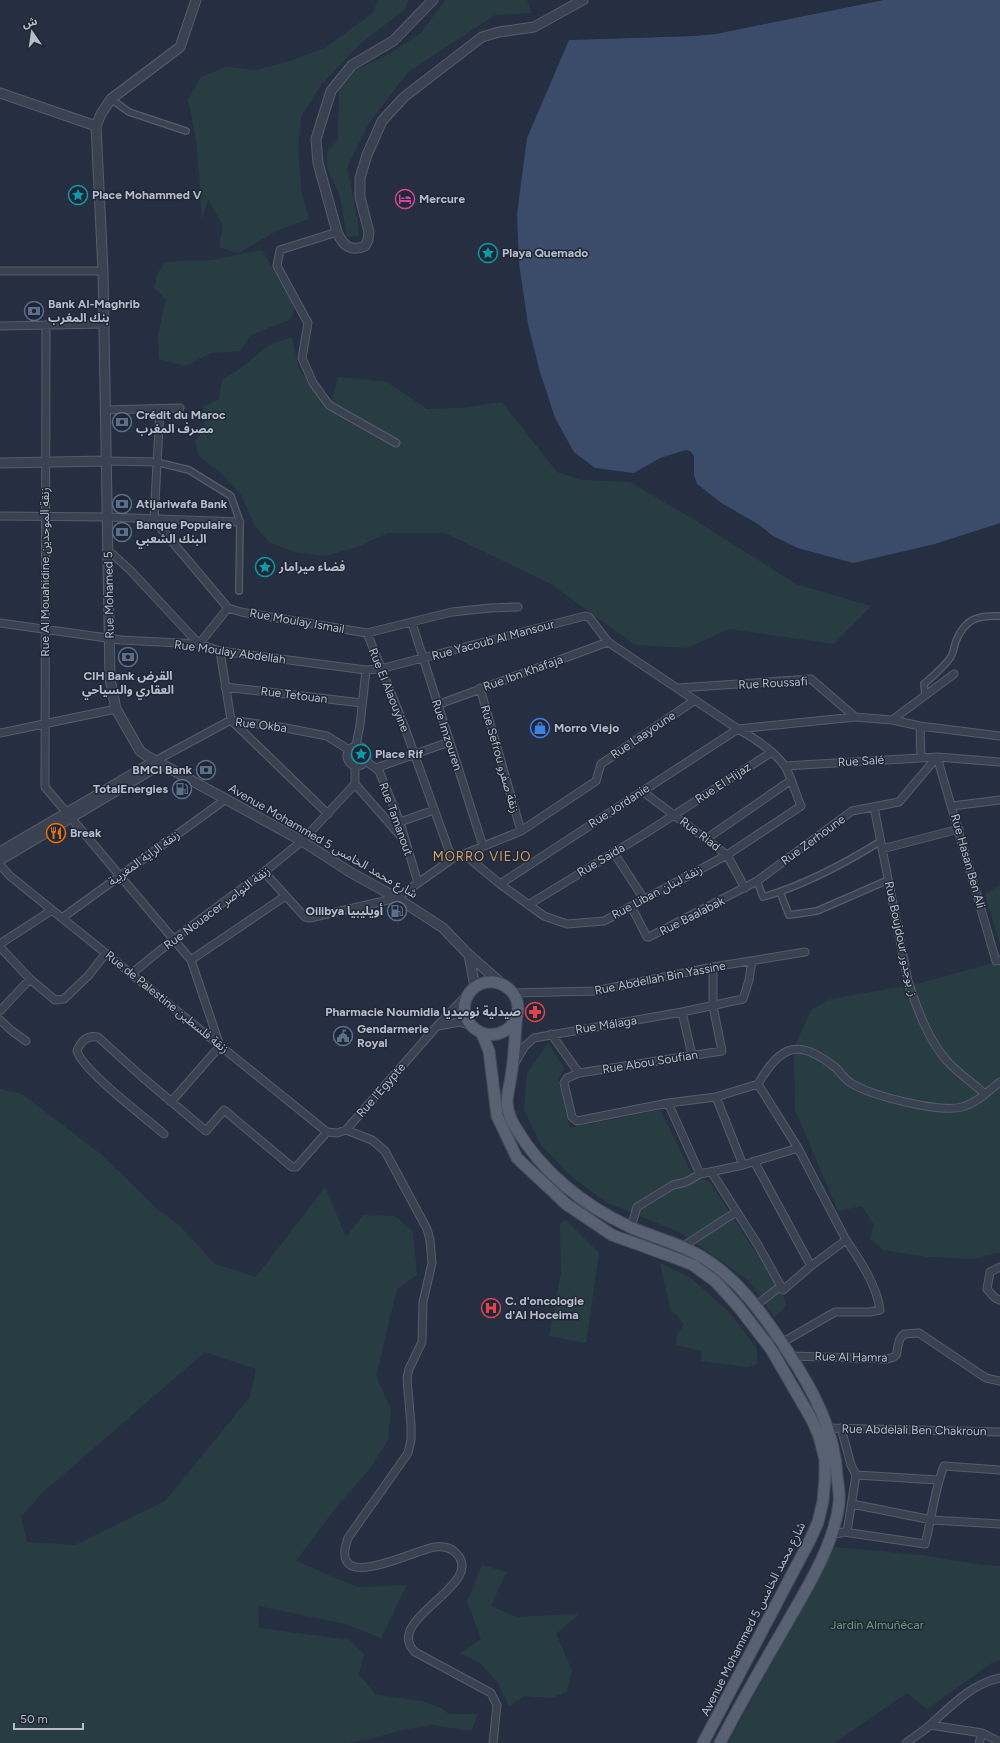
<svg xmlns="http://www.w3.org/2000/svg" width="1000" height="1743" viewBox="0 0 1000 1743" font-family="Figtree,'Noto Sans Arabic',sans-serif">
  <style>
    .green { fill: #283d42; fill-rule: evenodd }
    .water { fill: #3b4b6a }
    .pier { fill: #262f41 }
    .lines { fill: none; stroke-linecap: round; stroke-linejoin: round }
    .pedestrian-casing { stroke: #555d6b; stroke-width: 8 }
    .minor-casing { stroke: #555d6b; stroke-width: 9 }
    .tertiary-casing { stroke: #555d6b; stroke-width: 11 }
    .primary-casing { stroke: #444b5a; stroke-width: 13 }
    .pedestrian { stroke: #3a4251; stroke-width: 5.5 }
    .minor { stroke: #3a4251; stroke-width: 7 }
    .tertiary { stroke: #3a4251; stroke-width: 9 }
    .primary { stroke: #586171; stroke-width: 11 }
    .labels { text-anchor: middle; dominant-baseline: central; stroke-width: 3; stroke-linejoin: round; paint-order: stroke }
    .poi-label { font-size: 12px; font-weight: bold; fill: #b7bdcb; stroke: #1f2736; text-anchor: start }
    .street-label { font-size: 12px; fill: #b7bdcb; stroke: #1f2736 }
    .park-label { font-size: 12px; fill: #6e9c7c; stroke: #1f2736 }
    .neighbourhood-label { font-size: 13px; letter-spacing: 1px; fill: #d7a066; stroke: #1f2736 }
  </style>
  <rect width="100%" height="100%" fill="#262f41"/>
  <!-- green -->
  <path class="green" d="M377 0H409L403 11 360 44 321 85 301 117 298 151 302 194 309 219 278 230 238 253 219 247 223 226 208 199 202 220C200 179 198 140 188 100L201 77 226 67 256 70 290 61 325 48 374 12Z
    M445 0H527L532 13 495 15 408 72 369 123 347 167 358 223 359 236 347 237 340 196 327 168V151L338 140 339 89 351 71 381 59 421 33Z
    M262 250 294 307 291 319 251 335 240 351 211 353 185 366 159 359 158 335 166 299 154 288 158 273 165 262 212 260Z
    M292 337 299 369 311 386 330 408 338 377 387 382 427 409 461 408 502 402 557 472 582 480 630 482 701 524 796 584 871 606 834 644 729 629 687 648 635 645 551 584 445 533H388L357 547 326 556 295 552 269 542 255 526 241 495 222 474 199 456 195 441 205 428 203 407 219 399 222 380 240 369 269 345Z
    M1000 885V944L985 894Z
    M1000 961V1252L974 1259 928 1257 884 1250 870 1239 874 1225 862 1206 838 1211 795 1110 794 1048 811 1010 831 999 921 983Z
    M548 1043 564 1068 558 1080 570 1128 660 1110 694 1178 709 1181 783 1294 786 1305 775 1318 748 1280 681 1233 606 1202 572 1177 541 1145 524 1110 527 1073Z
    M0 1089 22 1094 102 1155 156 1208 180 1226 215 1264 256 1277 325 1187 346 1237 363 1215 395 1216 413 1232 417 1275 397 1289 376 1376 391 1409 388 1440 369 1470 337 1506 296 1561 357 1587 407 1585 381 1638 346 1624 258 1606 259 1628 350 1640 364 1654 359 1674 376 1695 422 1701 441 1708 449 1714H478L471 1731 432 1725 401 1730 381 1736 349 1743H0ZM205 1352 256 1369 250 1397 165 1501 75 1545 27 1542 21 1517 42 1493Z
    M566 1220 599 1253 586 1343 549 1336 561 1273 560 1223Z
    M660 1263 691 1278 729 1312 757 1348V1364L747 1367 701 1361 702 1351 676 1345 677 1334 684 1325 677 1315 671 1311Z
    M835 1547 921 1555 982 1565 1000 1566V1661L993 1662 927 1709 907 1693 834 1743H728Z
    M482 1565 506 1572 491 1606 516 1617 579 1614 556 1634 572 1670 567 1692 551 1698 525 1696 509 1706 497 1682 480 1663 460 1653 481 1639 467 1602Z"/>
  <!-- water -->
  <path class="water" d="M883 0H1000V523L935 544 853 563 798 548 773 536 758 524 723 504 697 484 694 475V456L690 451 686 450 660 458 634 473 595 468 574 452 555 418 540 372 528 324 519 263 517 214 527 138 569 40 691 36 715 34Z"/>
  <!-- pier -->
  <path class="pier" d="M873 0H883L715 34 691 36 566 40 569 38 691 34 715 32Z"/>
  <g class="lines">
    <defs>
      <path id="pedestrian" d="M111 99 129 112 186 131
        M156 462 189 470 231 496 240 522 239 591
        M925 694 924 684C933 676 943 668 950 658 954 653 954 646 956 641 965 619 977 615 1000 616
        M757 881 763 897C805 885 844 864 881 841
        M780 892 789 915 817 911 888 880"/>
      <path id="minor" d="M337 232 280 250 277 266 308 323 302 358 313 383 329 405 396 443
        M0 271H103
        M46 325 45 787 191 960 220 1046 171 1102
        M0 326 104 324
        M160 409 154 520 228 608
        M105 410 180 408
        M107 461 156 462
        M0 516 107 517 240 522
        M109 551 130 570 199 644 228 608
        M228 608 241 612 367 633 452 612 490 608 518 607
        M0 623 121 640 199 644 220 651 366 670 380 669 585 616 589 617 608 642 738 729C754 738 773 750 784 765 790 773 796 795 801 806L727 855 604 921 567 924 544 916 500 884 464 854
        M412 623 483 846
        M367 633 405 728 452 859
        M220 651 231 720 328 814
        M225 687 362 703
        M480 688 521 831
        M678 688 811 679 855 717
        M437 705 608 642
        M892 720 954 674
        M920 726 921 758
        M0 733 116 709
        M356 745 360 725 366 670
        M347 756a10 10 0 1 1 20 0a10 10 0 1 1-20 0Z
        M937 757 996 961 1000 960
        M155 761 231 720 286 728 327 736 349 750
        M366 761 379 771 400 822 418 883
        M785 766 937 757 1000 762
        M376 768 449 742
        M355 784 404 840
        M355 784V766
        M642 791 727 855 745 888
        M952 806 1000 800
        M874 807 908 981C917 1009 928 1039 947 1061 958 1073 973 1083 985 1094
        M400 822 434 810
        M706 839 790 781
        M882 849 959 829
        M614 853 644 899
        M0 865 10 876 327 1132 337 1133 346 1130 437 1026 466 996
        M264 872 305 917 310 918 397 898 452 859 521 831 596 781 601 764 695 700
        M500 884 738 729 855 717 892 720 920 726 1000 736
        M528 905 646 833 772 752
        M631 906 647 937H649L757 881 852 811 899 802 937 757
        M62 918 226 799
        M0 944 52 910
        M0 947 30 979 55 1000 64 999 89 975 106 953
        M191 960 284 897
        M713 967V1006L722 1051 579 1073 567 1078 564 1083 572 1117 577 1121 668 1103 716 1097 758 1084 798 1148 846 1240C860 1260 877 1286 880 1310L870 1312H835L771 1349
        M131 974 174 939 264 872 302 841 355 784
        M513 993 595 991 713 967 805 952
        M0 1011 30 979
        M682 1012 692 1055
        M0 1020 12 1031 26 1041
        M438 1026 460 1022 471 1026
        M551 1034 579 1073
        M515 1063 524 1047 534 1038 682 1012 743 999 749 980 752 961
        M758 1084C781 1044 799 1038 836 1068 841 1073 845 1080 851 1083 872 1096 939 1113 962 1107 977 1103 988 1091 1000 1082
        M668 1103 700 1174
        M346 1130 372 1140 385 1151 427 1229 430 1240 432 1263 423 1302 422 1342 409 1369 407 1378 411 1425V1440L408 1453 348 1538C327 1597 413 1550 435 1547 441 1546 450 1547 455 1552 490 1584 381 1619 415 1652L491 1693 497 1705 493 1743
        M164 1134C146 1118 83 1071 77 1051 81 1041 87 1035 98 1037L141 1076 206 1131 224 1110 292 1167H296L327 1132
        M754 1161 811 1266
        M743 1165 798 1148
        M712 1173 758 1245 783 1290 811 1266 846 1240
        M631 1227 637 1207 673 1185 686 1182 700 1174 743 1165 716 1097
        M682 1247 736 1212
        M1000 1267 990 1272 987 1289 995 1298 1000 1300
        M755 1306 781 1286
        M790 1356 887 1359C901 1356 895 1353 899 1342 899 1339 902 1336 904 1334L919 1333 986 1378 1000 1381
        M827 1428 1000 1432
        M841 1428 851 1465 856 1475 847 1532
        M856 1475 938 1480
        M852 1504 932 1520 1000 1524
        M831 1535 844 1532 925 1544C932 1518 934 1491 944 1466L1000 1470
        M930 1725 982 1733 1000 1742
        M906 1743C914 1737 922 1732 929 1726 950 1707 971 1684 1000 1678
        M979 1743 982 1733"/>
      <path id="tertiary" d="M196 0 180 47 111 99 101 114 96 126 103 271 110 679 116 709 140 751 147 756 302 841 350 872 397 898 443 928 469 955 502 984
        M433 0 393 41 352 65 331 91 316 139 318 163 337 232C343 246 351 252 365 246L368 240 369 232 360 197V178L367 155 382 121 404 97 482 37 499 32 534 27 583 0
        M0 93 96 126
        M0 463 107 461
        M0 852 155 761
        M0 860 161 764
        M469 955 475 987"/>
      <path id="primary" d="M516 1018C513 1023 510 1028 506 1030 481 1046 452 1016 470 992 475 985 485 981 494 982 506 984 517 993 518 1007 518 1012 516 1018 516 1023 515 1041 514 1059 511 1076 510 1085 507 1094 507 1103 508 1112 511 1121 516 1128 541 1171 583 1205 628 1226 649 1236 672 1241 693 1252 735 1273 763 1314 788 1352 813 1390 835 1431 837 1476 838 1485 840 1494 839 1503 835 1541 810 1583 791 1616 767 1658 742 1700 720 1743
        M482 1034 489 1051 497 1116 517 1158 566 1204 612 1235 670 1256 693 1265 715 1281 737 1305 771 1349 812 1420 819 1436 825 1459V1478L823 1501 818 1522 810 1540 703 1743"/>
    </defs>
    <!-- pedestrian casing -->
    <use href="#pedestrian" class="pedestrian-casing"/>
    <!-- minor casing -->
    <use href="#minor" class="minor-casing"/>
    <!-- tertiary casing -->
    <use href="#tertiary" class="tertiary-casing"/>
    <!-- primary casing -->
    <use href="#primary" class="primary-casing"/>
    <!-- pedestrian -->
    <use href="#pedestrian" class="pedestrian"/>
    <!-- minor -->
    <use href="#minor" class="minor"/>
    <!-- tertiary -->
    <use href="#tertiary" class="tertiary"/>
    <!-- primary -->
    <use href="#primary" class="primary"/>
  </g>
  <!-- icons -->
  <defs>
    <symbol id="sight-ring" viewBox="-11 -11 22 22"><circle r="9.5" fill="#1f2736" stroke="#0f9aa8" stroke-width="1.5"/><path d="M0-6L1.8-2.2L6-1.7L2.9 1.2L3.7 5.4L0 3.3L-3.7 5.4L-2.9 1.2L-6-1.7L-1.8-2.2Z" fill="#0f9aa8"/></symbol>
    <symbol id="hotel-ring" viewBox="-11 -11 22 22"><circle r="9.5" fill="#1f2736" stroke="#d1479c" stroke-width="1.5"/><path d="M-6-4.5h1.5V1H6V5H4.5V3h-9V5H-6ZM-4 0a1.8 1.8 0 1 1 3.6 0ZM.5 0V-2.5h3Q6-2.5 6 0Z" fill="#d1479c"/></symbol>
    <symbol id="bank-ring" viewBox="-11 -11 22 22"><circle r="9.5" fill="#1f2736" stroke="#5c6f8a" stroke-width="1.5"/><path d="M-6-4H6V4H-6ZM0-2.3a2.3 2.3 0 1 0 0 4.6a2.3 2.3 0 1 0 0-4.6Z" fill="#5c6f8a"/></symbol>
    <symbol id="shop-ring" viewBox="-11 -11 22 22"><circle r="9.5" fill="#1f2736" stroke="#3f7fe0" stroke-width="1.5"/><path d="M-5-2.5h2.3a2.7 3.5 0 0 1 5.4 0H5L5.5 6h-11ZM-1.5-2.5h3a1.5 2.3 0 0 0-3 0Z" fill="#3f7fe0"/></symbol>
    <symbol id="fuel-ring" viewBox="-11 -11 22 22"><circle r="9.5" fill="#1f2736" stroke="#5c6f8a" stroke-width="1.5"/><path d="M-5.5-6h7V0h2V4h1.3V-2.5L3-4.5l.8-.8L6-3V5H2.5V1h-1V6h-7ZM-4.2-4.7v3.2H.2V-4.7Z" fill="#5c6f8a"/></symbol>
    <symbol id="restaurant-ring" viewBox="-11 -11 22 22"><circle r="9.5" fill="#1f2736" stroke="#e8710a" stroke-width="1.5"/><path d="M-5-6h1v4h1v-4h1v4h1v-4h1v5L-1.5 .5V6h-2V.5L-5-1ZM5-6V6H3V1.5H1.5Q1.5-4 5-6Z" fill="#e8710a"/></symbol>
    <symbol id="pharmacy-ring" viewBox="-11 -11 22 22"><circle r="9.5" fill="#1f2736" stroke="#e0444e" stroke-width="1.5"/><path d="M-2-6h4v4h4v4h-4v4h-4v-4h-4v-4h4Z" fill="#e0444e"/></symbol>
    <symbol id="civic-ring" viewBox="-11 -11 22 22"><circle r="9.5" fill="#1f2736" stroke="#5c6f8a" stroke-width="1.5"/><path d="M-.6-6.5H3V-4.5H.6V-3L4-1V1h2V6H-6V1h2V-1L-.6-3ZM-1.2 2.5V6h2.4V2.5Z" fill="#5c6f8a"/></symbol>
    <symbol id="hospital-ring" viewBox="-11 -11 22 22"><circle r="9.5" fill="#1f2736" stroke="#e0444e" stroke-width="1.5"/><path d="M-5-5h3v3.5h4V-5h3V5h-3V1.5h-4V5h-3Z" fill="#e0444e"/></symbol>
  </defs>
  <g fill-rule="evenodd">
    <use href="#sight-ring" x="67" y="184" width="22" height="22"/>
    <use href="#hotel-ring" x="394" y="188" width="22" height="22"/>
    <use href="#sight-ring" x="477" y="242" width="22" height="22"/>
    <use href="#bank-ring" x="23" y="300" width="22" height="22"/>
    <use href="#bank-ring" x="111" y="411" width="22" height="22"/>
    <use href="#bank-ring" x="111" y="493" width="22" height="22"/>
    <use href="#bank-ring" x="111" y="521" width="22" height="22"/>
    <use href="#sight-ring" x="254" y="556" width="22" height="22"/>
    <use href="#bank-ring" x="117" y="646" width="22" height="22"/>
    <use href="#shop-ring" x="529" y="717" width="22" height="22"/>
    <use href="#sight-ring" x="350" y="743" width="22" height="22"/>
    <use href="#bank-ring" x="195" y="759" width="22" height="22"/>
    <use href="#fuel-ring" x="171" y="778" width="22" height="22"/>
    <use href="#restaurant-ring" x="45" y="822" width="22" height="22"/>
    <use href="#fuel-ring" x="386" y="900" width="22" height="22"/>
    <use href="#pharmacy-ring" x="524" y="1001" width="22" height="22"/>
    <use href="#civic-ring" x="332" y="1025" width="22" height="22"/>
    <use href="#hospital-ring" x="480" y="1297" width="22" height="22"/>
  </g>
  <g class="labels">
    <!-- poi labels -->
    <g class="poi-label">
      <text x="92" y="195">Place Mohammed V</text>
      <text x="419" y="199">Mercure</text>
      <text x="502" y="253">Playa Quemado</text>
      <text x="48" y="304">Bank Al-Maghrib<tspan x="48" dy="14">بنك المغرب</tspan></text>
      <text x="136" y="415">Crédit du Maroc<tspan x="136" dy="14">مصرف المغرب</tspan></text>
      <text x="136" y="504">Atijariwafa Bank</text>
      <text x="136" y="525">Banque Populaire<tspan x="136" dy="14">البنك الشعبي</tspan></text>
      <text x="279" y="567">فضاء ميرامار</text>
      <text x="128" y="676" text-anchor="middle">CIH Bank القرض<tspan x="128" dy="14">العقاري والسياحي</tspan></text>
      <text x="554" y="728">Morro Viejo</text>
      <text x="375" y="754">Place Rif</text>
      <text x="192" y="770" text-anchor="end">BMCI Bank</text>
      <text x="168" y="789" text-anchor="end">TotalEnergies</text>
      <text x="70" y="833">Break</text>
      <text x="383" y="911" text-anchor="end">Oilibya أويليبيا</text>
      <text x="521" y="1012" text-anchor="end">Pharmacie Noumidia صيدلية نوميديا</text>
      <text x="357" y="1029">Gendarmerie<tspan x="357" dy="14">Royal</tspan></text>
      <text x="505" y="1301">C. d'oncologie<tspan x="505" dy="14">d'Al Hoceima</tspan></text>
    </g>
    <!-- street labels -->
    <g class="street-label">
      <text transform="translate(45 572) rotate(-90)">Rue Al Mouahidine زنقة الموحدين</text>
      <text transform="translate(109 595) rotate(-91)">Rue Mohamed 5</text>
      <text transform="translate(297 621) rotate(10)">Rue Moulay Ismail</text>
      <text transform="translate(493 640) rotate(-15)">Rue Yacoub Al Mansour</text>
      <text transform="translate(230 652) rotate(8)">Rue Moulay Abdellah</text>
      <text transform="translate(523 673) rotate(-20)">Rue Ibn Khafaja</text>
      <text transform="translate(773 683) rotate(-3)">Rue Roussafi</text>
      <text transform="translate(389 690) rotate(68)">Rue El Alaouyine</text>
      <text transform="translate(294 695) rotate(7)">Rue Tetouan</text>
      <text transform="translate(261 725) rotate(7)">Rue Okba</text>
      <text transform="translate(447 735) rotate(72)">Rue Imzouren</text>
      <text transform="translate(643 735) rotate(-34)">Rue Laayoune</text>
      <text transform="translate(500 759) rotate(74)">Rue Sefrou زنقة صفرو</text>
      <text transform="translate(861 761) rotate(-3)">Rue Salé</text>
      <text transform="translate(723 783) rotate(-33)">Rue El Hijaz</text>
      <text transform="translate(619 806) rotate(-33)">Rue Jordanie</text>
      <text transform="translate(396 819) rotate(70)">Rue Tamanout</text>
      <text transform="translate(700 834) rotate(37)">Rue Riad</text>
      <text transform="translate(813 840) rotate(-36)">Rue Zerhoune</text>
      <text transform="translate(323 841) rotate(30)">Avenue Mohammed 5 شارع محمد الخامس</text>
      <text transform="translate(144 858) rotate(-36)">زنقة الراية المغربية</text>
      <text transform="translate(601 860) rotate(-31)">Rue Saida</text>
      <text transform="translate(968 861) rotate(74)">Rue Hasan Ben Ali</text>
      <text transform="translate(657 892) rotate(-28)">Rue Liban زنقة لبنان</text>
      <text transform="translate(217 908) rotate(-37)">Rue Nouacer زنقة النواصر</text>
      <text transform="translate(692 916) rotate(-27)">Rue Baalabak</text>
      <text transform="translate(901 939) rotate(78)">Rue Boujdour ز. بوجدور</text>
      <text transform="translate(660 978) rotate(-11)">Rue Abdellah Bin Yassine</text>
      <text transform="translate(167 1002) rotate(39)">Rue de Palestine زنقة فلسطين</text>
      <text transform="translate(606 1025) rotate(-9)">Rue Málaga</text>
      <text transform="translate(650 1062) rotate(-9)">Rue Abou Soufian</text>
      <text transform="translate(381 1090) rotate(-49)">Rue l'Egypte</text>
      <text transform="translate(851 1357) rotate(1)">Rue Al Hamra</text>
      <text transform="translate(914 1430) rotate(1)">Rue Abdelali Ben Chakroun</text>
      <text transform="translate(753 1619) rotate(-63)">Avenue Mohammed 5 شارع محمد الخامس</text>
    </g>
    <!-- park labels -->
    <g class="park-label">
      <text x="877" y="1625">Jardín Almuñécar</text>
    </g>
    <!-- neighbourhood labels -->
    <g class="neighbourhood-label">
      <text x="482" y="856">MORRO VIEJO</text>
    </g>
  </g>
  <!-- north arrow -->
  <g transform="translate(32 32) rotate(347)" stroke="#1f2736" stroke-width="3" paint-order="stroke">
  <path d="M0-3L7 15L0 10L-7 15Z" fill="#b7bdcb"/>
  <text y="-6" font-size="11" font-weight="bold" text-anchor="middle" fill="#b7bdcb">ش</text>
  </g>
  <!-- scale -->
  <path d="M14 1723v6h69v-6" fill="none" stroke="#b7bdcb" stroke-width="2"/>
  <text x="20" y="1723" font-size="12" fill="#b7bdcb" stroke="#1f2736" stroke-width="3" paint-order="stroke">50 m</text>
</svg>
